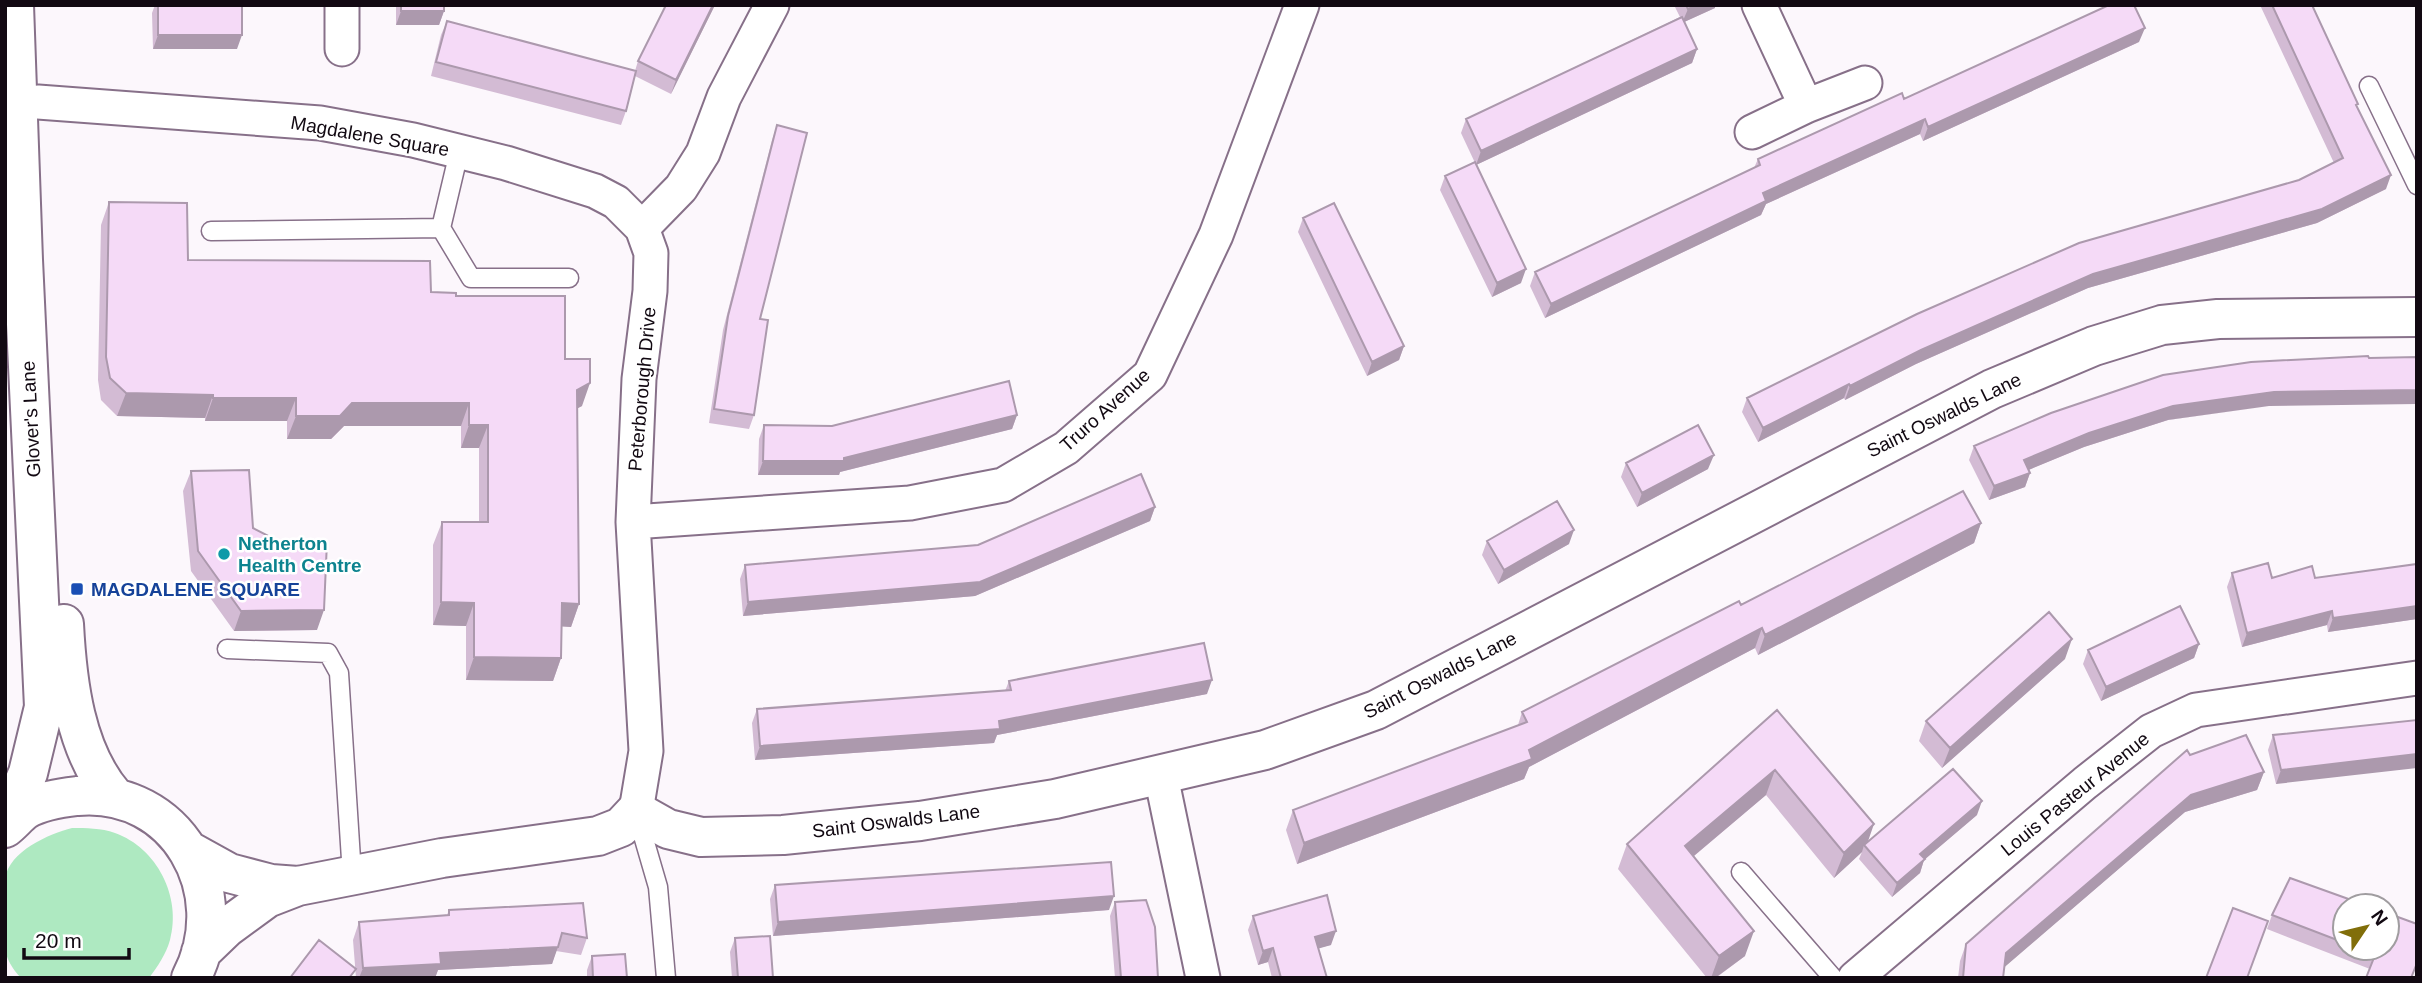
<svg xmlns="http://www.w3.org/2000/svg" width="2422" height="983" viewBox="0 0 2422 983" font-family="Arial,sans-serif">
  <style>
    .green { fill: #aee9c1 }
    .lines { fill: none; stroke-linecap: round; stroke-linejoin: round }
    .lane-casing { stroke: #877089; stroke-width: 21 }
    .street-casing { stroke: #877089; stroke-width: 37 }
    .secondary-casing { stroke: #877089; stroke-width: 42 }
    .lane { stroke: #fff; stroke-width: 18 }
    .street { stroke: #fff; stroke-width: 33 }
    .secondary { stroke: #fff; stroke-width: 38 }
    .wall { fill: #d3bbd4 }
    .shaded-wall { fill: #ac99ad }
    .building { fill: #f5daf7; stroke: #ac99ad; stroke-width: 2 }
    .culture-dot { fill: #0f9aa8; stroke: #fff; stroke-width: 2.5 }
    .transit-dot { fill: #1a4fb4; stroke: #fff; stroke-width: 2.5 }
    .labels { text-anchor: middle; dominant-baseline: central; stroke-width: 5; stroke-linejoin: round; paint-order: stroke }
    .street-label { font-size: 19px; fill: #120912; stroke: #fff }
    .culture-label { font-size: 19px; font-weight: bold; fill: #0d838f; stroke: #fff; text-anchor: start }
    .transit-label { font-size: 19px; font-weight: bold; fill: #164399; stroke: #fff; text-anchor: start }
  </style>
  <rect width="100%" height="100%" fill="#fcf7fc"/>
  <!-- green -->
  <path class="green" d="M72 828C86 828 101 828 115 833 157 848 182 897 170 940 166 954 158 966 149 978H21C2 957 5 948 5 922 5 908 3 893 5 879 9 851 49 834 72 828Z"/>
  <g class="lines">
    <defs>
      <path id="lane" d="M2369 86 2417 185
        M459 152 441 228 471 278H569
        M211 231 441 228
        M227 649 328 653 339 673 352 875
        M637 815 658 887 666 978
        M1741 872 1833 978"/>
      <path id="street" d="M1759 5 1806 106
        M342 49V5
        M38 102 320 123 413 140 506 163 595 191 616 202 642 228 651 253 650 291 639 379 633 522 646 751 636 811
        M1752 132 1806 106 1865 83
        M642 228 681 188 703 153 724 97 772 5
        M633 522 910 503 1003 485 1066 448 1150 375 1216 235 1302 5
        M1161 776 1203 978
        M1855 978 2085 783 2151 731 2196 710 2417 678"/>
      <path id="secondary" d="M64 624C67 682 75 751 114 796
        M5 826 28 773 44 707 23 260 14 5
        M5 828C12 823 18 815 25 810 40 801 60 798 77 796 177 787 236 892 191 978
        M191 852 229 873 271 884 298 886
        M201 952 226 928 267 898 298 886 442 858 598 836 621 827 636 811 668 829 701 837 783 835 920 821 1055 799 1265 750 1376 710 1992 389 2094 346 2162 325 2218 319 2417 317"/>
    </defs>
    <!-- lane casing -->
    <use href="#lane" class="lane-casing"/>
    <!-- street casing -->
    <use href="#street" class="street-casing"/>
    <!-- secondary casing -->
    <use href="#secondary" class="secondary-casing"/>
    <!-- lane -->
    <use href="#lane" class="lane"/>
    <!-- street -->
    <use href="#street" class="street"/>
    <!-- secondary -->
    <use href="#secondary" class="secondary"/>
  </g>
  <!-- wall -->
  <path class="wall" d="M155 5H158L237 49H153L152 13Z
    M396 5H444V11L439 25H396Z
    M715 5 671 94 635 76 626 111 621 125 431 76 441 35 447 21 635 71 638 61Z
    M1674 5H1715V8L1684 22 1697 49 1692 63 1476 165 1461 133 1466 119 1680 17Z
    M2260 5H2312L2357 107 2386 189 2317 223 2088 288 1916 364 1845 400 1844 398 1758 442 1742 412 1747 398 2299 180 2334 163Z
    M2139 42 1923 141 1920 134 1766 204 1761 215 1545 318 1530 286 1535 272 1754 168 1758 159 1904 99Z
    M777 125 760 319 754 415 749 429 709 423 723 330 772 140Z
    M1445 176 1521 283 1492 297 1440 190Z
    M109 202 188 260 456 296 565 359 582 406 577 408 579 604 571 627 562 626 561 658 553 681 466 680V626L433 625V545L442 522H479V448H461V426H344L331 439H287V421H205V418L117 416 101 400 98 380 101 225Z
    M1303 218 1404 346 1399 360 1367 376 1298 232Z
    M2269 406 2168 420 2084 447 2028 470 2030 473 2025 487 1989 500 1969 460 1974 446Z
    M1017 415 1012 429 840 472 839 475H758L759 439 764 425 832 426Z
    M1626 463 1708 469 1637 507 1621 477Z
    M191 471 253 528 278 541 317 630 234 631 191 571 183 491Z
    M1155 507 1150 521 975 596 743 616 740 579 745 565 978 545Z
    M1981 523 1974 543 1758 655 1755 648 1529 767 1524 779 1297 864 1286 830 1293 810 1518 725 1522 712 1741 605Z
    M1487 541 1569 544 1498 584 1482 555Z
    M2417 564V619L2328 632 2327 625 2242 647 2227 587 2232 573 2272 578H2315Z
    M2199 644 2194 658 2101 701 2083 664 2088 650Z
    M2065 659 1942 768 1919 741 1926 721Z
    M1009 681 1207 694 997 735 994 743 755 760 752 723 757 709 1005 691Z
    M1777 710 1867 842 1977 815 1924 860 1920 873 1892 897 1859 859 1862 852 1834 878 1766 795 1694 856 1745 956 1717 977 1718 978H1707L1618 869 1627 844Z
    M2417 720 2276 784 2268 750 2273 735Z
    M2190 755 2264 772 2257 790 2185 812 2004 967 2003 978H1958L1960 961 1966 944Z
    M775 885 1109 910 773 936 770 899Z
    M1115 902 1158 978H1115L1110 916Z
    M2345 906V948H2387L2370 969 2267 929 2272 915Z
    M449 910 587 938 581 955 556 951 552 964 438 970 435 978H356L353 940 359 922 447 915Z
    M1253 916 1331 945 1318 948 1327 978H1272L1268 962 1258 965 1248 930Z
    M735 938 773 978H732L730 952Z
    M592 956 627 978H587V970Z"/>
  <!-- shaded-wall -->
  <path class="shaded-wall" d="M713 5H715L671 94 676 80Z
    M1695 5H1715V8L1682 23 1688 9Z
    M401 11H444L439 25H396Z
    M2145 28 2139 42 1923 141 1928 127Z
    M158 35H242L237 49H153Z
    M1697 49 1692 63 1476 165 1481 151Z
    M1925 119 1920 134 1766 204 1761 215 1545 318 1551 304 1763 193Z
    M2391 175 2386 189 2317 223 2088 288 1916 364 1845 400 1850 386 1921 350 2093 274Z
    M1526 269 1521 283 1492 297 1497 283Z
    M1404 346 1399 360 1367 376 1372 362Z
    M590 383 582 406 569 413 577 390Z
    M1849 384 1844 398 1758 442 1763 428Z
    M2417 390V404L2269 406 2168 420 2084 447 2019 474 2024 460 2089 433 2173 406 2274 392Z
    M126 393 213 395 205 418 117 416Z
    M213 398H296L287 421H205Z
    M352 403H469L461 426H344L331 439H287L296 416Z
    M1017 415 1012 429 840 472 839 475H758L763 461 844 458Z
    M469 425H488L479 448H461Z
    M1714 455 1708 469 1637 507 1642 493Z
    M2030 473 2025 487 1989 500 1994 486Z
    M1155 507 1150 521 975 596 743 616 748 602Z
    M1981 523 1974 543 1758 655 1765 635Z
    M1574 530 1569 544 1498 584 1504 570Z
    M441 602 474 603 466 626 433 625Z
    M562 603 579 604 571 627 553 626Z
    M2417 606V619L2328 632 2333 618Z
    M324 610 317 630 234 631 241 611Z
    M2332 611 2327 625 2242 647 2247 633Z
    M1762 628 1755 648 1529 767 1524 779 1297 864 1304 843 1529 750Z
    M2072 639 2065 659 1942 768 1950 748Z
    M2199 644 2194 658 2101 701 2106 687Z
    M474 657 561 658 553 681 466 680Z
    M1212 680 1207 694 997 735 994 743 755 760 760 746 999 721Z
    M2417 754V768L2276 784 2281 770Z
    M1775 770 1766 795 1676 871 1685 846Z
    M2264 772 2257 790 2185 812 2000 971 2006 953 2191 795Z
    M1982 801 1977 815 1924 860 1920 873 1892 897 1897 883 1920 854Z
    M1874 824 1866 847 1864 845 1862 852 1834 878 1844 853Z
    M1114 896 1109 910 773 936 778 922Z
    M1336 931 1331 945 1310 951 1315 937Z
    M1754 931 1745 956 1715 978H1711L1719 956Z
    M558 947 552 964 438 970 435 978H359L363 968 440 953Z
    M1273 948 1268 962 1258 965 1263 951Z"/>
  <!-- building -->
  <path class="building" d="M158 5H242V35H158Z
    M401 5H444V11H401Z
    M666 5H713L676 80 638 61Z
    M1686 5H1695L1688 9Z
    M2109 5H2134L2145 28 1928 127 1925 119 1763 193 1766 201 1551 304 1535 272 1760 165 1758 159 1902 93 1904 99Z
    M2272 5H2312L2358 104 2356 105 2391 175 2322 209 2093 274 1921 350 1850 386 1849 384 1763 428 1747 398 1917 314 2079 243 2299 180 2343 158Z
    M1682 17 1697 49 1481 151 1466 119Z
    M447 21 636 71 626 111 436 62Z
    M777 125 807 133 760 319 768 320 754 415 714 409 728 316Z
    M1475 162 1526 269 1497 283 1445 176Z
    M109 202 187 203 188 260 430 261 431 292 456 293V296H565V359H590V383L577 390 579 604 562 603 561 658 474 657V603L441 602 442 522H488V425H469V403H352L340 416H296V398H213V395L126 393 110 378 106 357Z
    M1334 203 1404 346 1372 362 1303 218Z
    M2368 356 2369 358 2417 357V390L2274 392 2173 406 2089 433 2024 460 2030 473 1994 486 1974 446 2051 413 2163 375 2251 362Z
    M1009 381 1017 415 844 458V461H763L764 425 832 426Z
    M1698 425 1714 455 1642 493 1626 463Z
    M249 470 253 528 278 541H327L324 610 241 611 198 551 191 471Z
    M1141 474 1155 507 980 582 748 602 745 565 978 545Z
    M1963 491 1981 523 1765 635 1762 628 1529 750 1532 759 1304 843 1293 810 1527 722 1522 712 1739 601 1741 605Z
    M1557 501 1574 530 1504 570 1487 541Z
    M2268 563 2272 578 2312 566 2315 578 2417 564V606L2333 618 2332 611 2247 633 2232 573Z
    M2180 606 2199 644 2106 687 2088 650Z
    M2049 612 2072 639 1950 748 1926 721Z
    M1204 643 1212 680 999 721 1000 729 760 746 757 709 1011 690 1009 681Z
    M1777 710 1874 824 1844 853 1775 770 1685 846 1754 931 1719 956 1627 844Z
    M2417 720V754L2281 770 2273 735Z
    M2246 735 2264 772 2191 795 2006 953 2003 978H1963L1966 944 2187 750 2190 755Z
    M1953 769 1982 801 1920 854 1925 859 1897 883 1864 845Z
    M1111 862 1114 896 778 922 775 885Z
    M2290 878 2368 906H2345V943L2272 915Z
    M1327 895 1336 931 1315 937 1327 978H1281L1273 948 1263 951 1253 916Z
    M1146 900 1155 927 1158 978H1121L1115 902Z
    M583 903 587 938 562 933 558 947 440 953 441 964 363 968 359 922 449 915V910Z
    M2233 908 2268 921 2247 978H2206Z
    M2387 913 2417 924V963L2411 978H2366L2375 955 2357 948H2387Z
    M770 936 773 978H738L735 938Z
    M319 940 356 969 349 978H290Z
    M625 954 627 978H593L592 956Z"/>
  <!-- markers -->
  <circle class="culture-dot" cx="224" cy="554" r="7"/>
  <rect class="transit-dot" x="70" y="582" width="14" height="14" rx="3.5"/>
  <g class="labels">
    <!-- street labels -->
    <g class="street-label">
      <text transform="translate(370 136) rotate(10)">Magdalene Square</text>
      <text transform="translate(642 389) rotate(-85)">Peterborough Drive</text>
      <text transform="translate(1105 410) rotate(-42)">Truro Avenue</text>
      <text transform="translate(1944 415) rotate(-26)">Saint Oswalds Lane</text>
      <text transform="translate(31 419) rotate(-93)">Glover's Lane</text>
      <text transform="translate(1440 675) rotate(-27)">Saint Oswalds Lane</text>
      <text transform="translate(2075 794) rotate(-39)">Louis Pasteur Avenue</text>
      <text transform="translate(896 821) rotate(-7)">Saint Oswalds Lane</text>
    </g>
    <!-- culture labels -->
    <g class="culture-label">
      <text x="238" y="543">Netherton<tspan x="238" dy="22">Health Centre</tspan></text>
    </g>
    <!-- transit labels -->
    <g class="transit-label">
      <text x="91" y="589">MAGDALENE SQUARE</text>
    </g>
  </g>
  <!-- border -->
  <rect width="2422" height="983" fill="none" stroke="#120912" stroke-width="14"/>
  <!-- north arrow -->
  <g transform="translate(2366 927) rotate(55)"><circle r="33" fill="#ffffff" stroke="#a09da0" stroke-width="2"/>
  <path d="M0-5L12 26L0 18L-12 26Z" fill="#816e0a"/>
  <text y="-10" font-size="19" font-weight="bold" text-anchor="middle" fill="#120912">N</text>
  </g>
  <!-- scale -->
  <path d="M24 948v10h105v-10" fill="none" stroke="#120912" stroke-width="3.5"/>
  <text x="35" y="948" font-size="21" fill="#120912" stroke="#ffffff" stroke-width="5" paint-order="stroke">20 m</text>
</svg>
